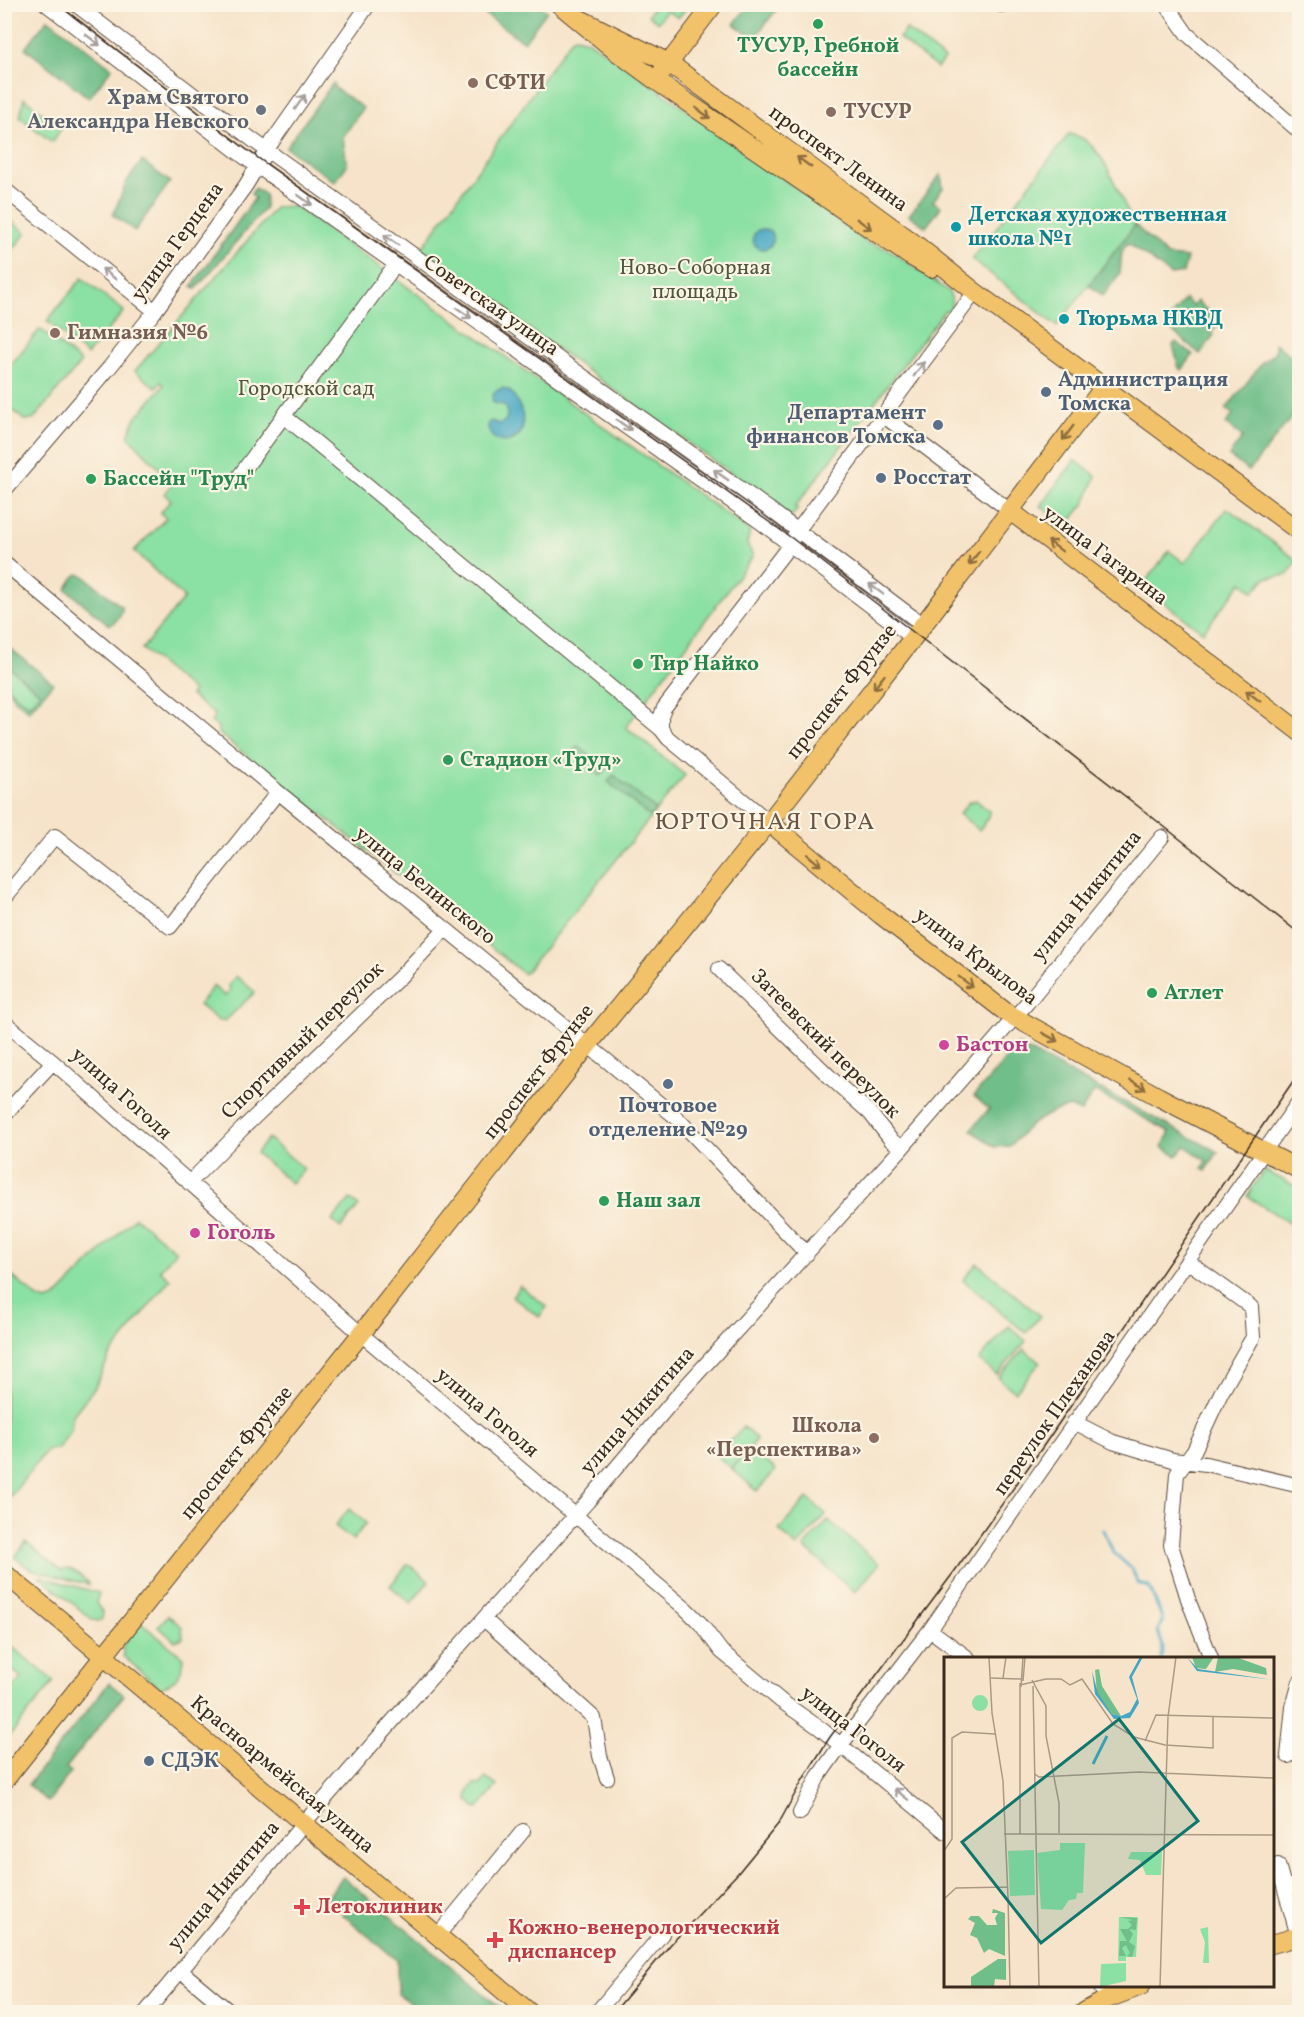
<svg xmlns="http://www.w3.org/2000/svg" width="1304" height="2017" viewBox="0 0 1304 2017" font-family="Vollkorn,serif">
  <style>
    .green { fill: #8be0a3; stroke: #638560; stroke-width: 1.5 }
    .forest { fill: #70be89; stroke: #567454; stroke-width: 1.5 }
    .water { fill: #44a7c4; stroke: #406871; stroke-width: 1.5 }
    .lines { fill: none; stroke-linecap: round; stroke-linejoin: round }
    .stream { stroke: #44a7c4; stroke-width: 3 }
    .minor-casing { stroke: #574638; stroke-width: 16 }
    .major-casing { stroke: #574638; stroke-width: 20 }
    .minor { stroke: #fff; stroke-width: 14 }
    .major { stroke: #f2c26a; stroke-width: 18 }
    .tram { stroke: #3b2a1e; stroke-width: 1.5 }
    .oneway { stroke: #a79f9a }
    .oneway2 { stroke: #8d6e40 }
    .leisure-dot { fill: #2e9e5b; stroke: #fcf5e5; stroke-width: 2 }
    .education-dot { fill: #8d6e63; stroke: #fcf5e5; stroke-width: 2 }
    .worship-dot { fill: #6b7280; stroke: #fcf5e5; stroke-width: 2 }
    .culture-dot { fill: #0f9aa8; stroke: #fcf5e5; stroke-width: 2 }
    .service-dot { fill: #5c6f8a; stroke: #fcf5e5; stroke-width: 2 }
    .hotel-dot { fill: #d1479c; stroke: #fcf5e5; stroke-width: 2 }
    .health-dot { fill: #e0444e; stroke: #fcf5e5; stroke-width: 2 }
    .labels { text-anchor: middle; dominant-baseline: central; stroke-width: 4.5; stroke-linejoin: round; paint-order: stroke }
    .leisure-label { font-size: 21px; font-weight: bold; fill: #27864d; stroke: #fcf5e5; text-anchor: start }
    .education-label { font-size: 21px; font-weight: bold; fill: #785e54; stroke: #fcf5e5; text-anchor: start }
    .worship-label { font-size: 21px; font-weight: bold; fill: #5b616d; stroke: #fcf5e5; text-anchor: end }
    .street-label { font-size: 21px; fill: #3b2a1e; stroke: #fcf5e5 }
    .culture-label { font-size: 21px; font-weight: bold; fill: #0d838f; stroke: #fcf5e5; text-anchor: start }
    .park-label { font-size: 21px; fill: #4f583f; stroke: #fcf5e5 }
    .service-label { font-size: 21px; font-weight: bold; fill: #4e5e75; stroke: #fcf5e5; text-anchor: start }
    .hotel-label { font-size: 21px; font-weight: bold; fill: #b23c85; stroke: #fcf5e5; text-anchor: start }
    .health-label { font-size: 21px; font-weight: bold; fill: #be3a42; stroke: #fcf5e5; text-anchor: start }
    .quarter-label { font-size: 24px; letter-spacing: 1.5px; fill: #6c5441; stroke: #fcf5e5 }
    .inset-river { fill: none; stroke: #44a7c4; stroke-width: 3 }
    .inset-road { fill: none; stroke: #ab9985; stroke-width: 1.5 }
    .view { fill: #0f766e; fill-opacity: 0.15; stroke: #0f766e; stroke-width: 3 }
    .inset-edge { fill: none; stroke: #3b2a1e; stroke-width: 3 }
  </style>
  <rect width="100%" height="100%" fill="#fcf5e5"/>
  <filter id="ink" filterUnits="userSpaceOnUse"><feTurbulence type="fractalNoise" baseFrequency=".0167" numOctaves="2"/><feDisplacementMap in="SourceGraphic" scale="12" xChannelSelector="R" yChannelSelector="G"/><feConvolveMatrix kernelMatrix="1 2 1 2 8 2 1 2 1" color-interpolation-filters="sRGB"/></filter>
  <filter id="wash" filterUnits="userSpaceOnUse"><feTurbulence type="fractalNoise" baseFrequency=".008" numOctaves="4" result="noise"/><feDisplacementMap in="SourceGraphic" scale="24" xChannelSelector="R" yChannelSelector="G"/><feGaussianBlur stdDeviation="1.35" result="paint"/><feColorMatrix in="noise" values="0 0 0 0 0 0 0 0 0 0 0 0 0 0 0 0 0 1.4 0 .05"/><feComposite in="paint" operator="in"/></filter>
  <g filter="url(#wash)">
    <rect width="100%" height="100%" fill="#f6e3c9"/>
    <!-- green -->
    <path class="green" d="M656 4H689V5L678 18 667 10 658 22 648 15Z
      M906 29 944 59 937 68 899 38Z
      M575 37 587 40 613 57 797 189 867 243 888 249 948 291C953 298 953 304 948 312L945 310 795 507 798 509 791 517 767 503V499L420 251 571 39Z
      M24 98 62 128 52 142 20 117Z
      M1069 134C1073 135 1079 136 1082 138 1108 154 1119 199 1135 225L1057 326 972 259Z
      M294 206 750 531 747 544 753 556 626 727 685 775 524 974 415 885 407 882 218 733V727L211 722 215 715 190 695 193 691 142 649 184 598 134 551 166 518 160 513 171 500 164 494 173 483 128 436 135 419 164 385 161 382 156 388 135 371 276 207Z
      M10 220 26 233 5 260V227Z
      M82 278 124 311 87 355 47 321Z
      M40 329 81 362 33 420H24L5 403V372Z
      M1075 460 1096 476 1085 503 1066 527 1041 506Z
      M1227 508 1298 561 1287 575 1265 578 1254 592 1242 582 1203 632 1142 586 1169 551 1185 563Z
      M10 668 40 693 29 705 9 689 5 674Z
      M976 800 989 811V818L979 830 959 814 969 802Z
      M236 976 255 992 226 1020 219 1021 199 1005 213 986 225 996 231 989 228 986Z
      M268 1138 304 1169 291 1183 256 1153Z
      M1264 1170 1299 1188V1214L1292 1225 1247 1196Z
      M350 1199 359 1206 341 1228 332 1221Z
      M135 1217 176 1251 160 1270 170 1279 109 1357 95 1387 73 1415 71 1431 57 1449 47 1450 5 1503V1270L38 1298 46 1301 55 1298Z
      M977 1263 1040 1316 1026 1333 963 1280Z
      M520 1286 547 1307 539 1317 512 1296Z
      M1009 1326 1026 1341 997 1375 979 1360Z
      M1024 1349 1040 1363 1015 1392 998 1378Z
      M743 1427 757 1439 750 1448 776 1470 757 1491 732 1469 748 1449 731 1468 717 1456Z
      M807 1498 826 1514 797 1547 779 1530Z
      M349 1509 366 1523 353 1540 335 1526Z
      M828 1520 879 1564 855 1592 804 1547Z
      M26 1542 62 1571C72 1564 82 1578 90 1585L30 1569 15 1557Z
      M408 1564 429 1581 411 1603 390 1586Z
      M39 1576 99 1593 96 1603 103 1613 102 1619 99 1621 93 1620Z
      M168 1615 182 1627 183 1638 175 1641 158 1627Z
      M141 1623 184 1658C183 1673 174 1683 160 1688L123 1656V1645Z
      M5 1641 54 1681 5 1742V1695L22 1678 5 1664Z
      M486 1778 497 1786 478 1809 467 1800 468 1791 474 1784 480 1785Z"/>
    <!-- forest -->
    <path class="forest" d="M750 4 780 5 754 39 734 24Z
      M472 5H538L547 11 524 42Z
      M48 19 112 68 89 98 25 48Z
      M333 83 335 88 363 108 343 137 347 165 335 182 286 147Z
      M142 161 170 182 135 231 113 215 127 181Z
      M941 174 943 188 933 201 941 207 926 227 909 215Z
      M255 188 265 195V208L196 289 192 286 255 198 251 194Z
      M1135 225 1167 256 1187 258 1183 273 1171 275 1128 243 1122 251 1120 273 1103 296 1089 285Z
      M1185 299 1193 306 1197 301 1220 322 1211 333 1214 335 1200 354 1166 326 1167 321Z
      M1176 342 1193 355 1182 370 1179 368 1173 345Z
      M1275 343 1299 363V408L1249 471 1229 456 1243 437 1226 424 1233 414 1226 409 1263 362 1275 352Z
      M78 574 84 576 122 607C123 614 116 623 109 625L66 589 74 577Z
      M5 644 53 683 29 711 14 699 9 689 29 705 40 693 10 668 5 674V668L9 663 5 660Z
      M578 746 606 769 600 776 572 753Z
      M614 775 656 810 650 817 608 782Z
      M1018 1045 1218 1152 1206 1171 1202 1169 1207 1161 1185 1146 1177 1156 1162 1147 1170 1132 1094 1091 1081 1112 1070 1107 1052 1112 1030 1125 1010 1146 995 1147 971 1130 989 1109 974 1096Z
      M109 1683 124 1695 66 1768 71 1772 48 1802 28 1785Z
      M343 1877 506 2012H412L408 2009 411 2004 398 1994 397 1960 342 1914 344 1912 327 1898Z"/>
    <!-- water -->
    <path class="water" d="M753 239a10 10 0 1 1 20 0a10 10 0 1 1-20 0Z
      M502 388C511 390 514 395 518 403 540 447 486 453 488 423L491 421 500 424 506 420C509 407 507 405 494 403L492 400 494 392Z"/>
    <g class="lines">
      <!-- stream -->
      <path class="stream" d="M1103 1530 1113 1552 1132 1569 1138 1583 1149 1587C1152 1594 1163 1616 1162 1621 1161 1625 1159 1628 1158 1631L1163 1646 1161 1658
        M1272 1876 1277 1885"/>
    </g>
  </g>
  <g filter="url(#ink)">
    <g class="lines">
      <defs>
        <path id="minor" d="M46 4 243 156 759 521 913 638
          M75 4 254 141 769 509 923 625
          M1000 4 1001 5
          M1166 4 1187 34 1300 132
          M4 189 155 311
          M284 416 661 729 668 738 769 822
          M884 416 1009 510
          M240 475 390 272
          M4 491 109 368 155 311 246 185 272 142 369 4
          M4 563 278 792 677 1118 807 1254
          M661 729V716L664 708 786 550 798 530 975 292
          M7 895 55 836 170 927 278 792
          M719 969 833 1080 870 1113 891 1140 902 1148
          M4 1022 53 1062 361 1334 686 1609 700 1623 721 1651 781 1701 821 1729 946 1832
          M4 1115 53 1062
          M189 1183 242 1129 400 977 444 930
          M1187 1261 1251 1307 1253 1337 1221 1393 1194 1451 1177 1474 1171 1545 1189 1602 1211 1658
          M1074 1422 1113 1442 1173 1460 1206 1464 1300 1486
          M484 1619 594 1718 600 1756 607 1778
          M930 1630 968 1658
          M1288 1756 1293 1707 1300 1682
          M800 1813 818 1777 840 1746 930 1630 1300 1100
          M1278 1865 1298 1936
          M1285 1889 1300 1882
          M438 1935 523 1831
          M181 1971 230 2012
          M1100 1986 1107 1999
          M146 2012 304 1823 383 1732 588 1501 677 1396 902 1148 1027 1003 1162 837
          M597 2012 662 1934"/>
        <path id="major" d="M559 4 617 52 655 80 910 256 931 268
          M576 17 669 63 919 247 975 292 1300 532
          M662 72 714 4
          M1009 510 1300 732
          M769 822 881 915 1007 1013 1159 1097 1300 1170
          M4 1573 529 2012
          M4 1781 361 1334 588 1045 769 822 913 638 1104 387
          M1272 1944 1300 1936
          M1084 2012 1107 1999 1141 1986"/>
      </defs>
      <!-- minor casing -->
      <use href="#minor" class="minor-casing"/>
      <!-- major casing -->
      <use href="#major" class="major-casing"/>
      <!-- minor -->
      <use href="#minor" class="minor"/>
      <!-- major -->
      <use href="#major" class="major"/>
      <!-- tram -->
      <path class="tram" d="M57 4 247 150 793 539 1152 817 1300 934
        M614 2012 670 1945 738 1873 779 1823 802 1781 830 1737 954 1572 1044 1445 1300 1071"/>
    </g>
    <!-- one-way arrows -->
    <defs><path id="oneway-shaft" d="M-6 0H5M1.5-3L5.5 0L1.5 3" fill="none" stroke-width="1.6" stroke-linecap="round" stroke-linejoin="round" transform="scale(1.5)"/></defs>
    <g class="oneway">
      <use href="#oneway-shaft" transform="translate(93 40) rotate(37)"/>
      <use href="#oneway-shaft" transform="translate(300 102) rotate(-55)"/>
      <use href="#oneway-shaft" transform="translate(305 200) rotate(35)"/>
      <use href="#oneway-shaft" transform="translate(391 240) rotate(-145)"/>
      <use href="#oneway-shaft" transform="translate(109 274) rotate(-142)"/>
      <use href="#oneway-shaft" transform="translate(464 313) rotate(35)"/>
      <use href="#oneway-shaft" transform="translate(919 369) rotate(-54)"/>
      <use href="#oneway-shaft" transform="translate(624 425) rotate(35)"/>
      <use href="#oneway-shaft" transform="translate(721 475) rotate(-145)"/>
      <use href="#oneway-shaft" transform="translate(876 589) rotate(-143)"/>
      <use href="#oneway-shaft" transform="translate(901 1794) rotate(-141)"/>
    </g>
    <g class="oneway2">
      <use href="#oneway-shaft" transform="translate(703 113) rotate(35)"/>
      <use href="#oneway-shaft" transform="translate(804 162) rotate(-144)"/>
      <use href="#oneway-shaft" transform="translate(864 224) rotate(35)"/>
      <use href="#oneway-shaft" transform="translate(1068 433) rotate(127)"/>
      <use href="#oneway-shaft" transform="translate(1055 546) rotate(-143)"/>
      <use href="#oneway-shaft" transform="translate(974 558) rotate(128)"/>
      <use href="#oneway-shaft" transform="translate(879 682) rotate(128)"/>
      <use href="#oneway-shaft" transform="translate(1253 696) rotate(-143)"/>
      <use href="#oneway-shaft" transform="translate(814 860) rotate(40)"/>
      <use href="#oneway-shaft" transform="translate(966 982) rotate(37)"/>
      <use href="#oneway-shaft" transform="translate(1050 1037) rotate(29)"/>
      <use href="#oneway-shaft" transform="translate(1138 1085) rotate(29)"/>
    </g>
  </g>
  <!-- markers -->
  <g class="leisure-dot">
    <circle cx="818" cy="24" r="6"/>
    <circle cx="91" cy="479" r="6"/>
    <circle cx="638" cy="664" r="6"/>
    <circle cx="448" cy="760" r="6"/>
    <circle cx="1152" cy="993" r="6"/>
    <circle cx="604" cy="1201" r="6"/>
  </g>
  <g class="education-dot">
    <circle cx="473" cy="83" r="6"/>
    <circle cx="831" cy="112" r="6"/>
    <circle cx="55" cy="333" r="6"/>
    <circle cx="874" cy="1438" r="6"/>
  </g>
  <circle class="worship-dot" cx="261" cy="110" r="6"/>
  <g class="culture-dot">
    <circle cx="956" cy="227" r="6"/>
    <circle cx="1064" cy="319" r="6"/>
  </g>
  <g class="service-dot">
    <circle cx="1046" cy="392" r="6"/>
    <circle cx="938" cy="425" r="6"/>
    <circle cx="881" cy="478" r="6"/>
    <circle cx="668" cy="1084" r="6"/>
    <circle cx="149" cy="1761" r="6"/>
  </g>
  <g class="hotel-dot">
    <circle cx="944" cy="1045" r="6"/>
    <circle cx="195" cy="1233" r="6"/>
  </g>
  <g class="health-dot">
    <path d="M299 1898h6v6h6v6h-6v6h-6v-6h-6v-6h6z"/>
    <path d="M492 1931h6v6h6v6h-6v6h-6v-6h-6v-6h6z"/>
  </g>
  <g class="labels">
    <!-- leisure labels -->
    <g class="leisure-label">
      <text x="818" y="46" text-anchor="middle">ТУСУР, Гребной<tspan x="818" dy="24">бассейн</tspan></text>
      <text x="103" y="479">Бассейн "Труд"</text>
      <text x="650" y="664">Тир Найко</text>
      <text x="460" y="760">Стадион «Труд»</text>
      <text x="1164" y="993">Атлет</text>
      <text x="616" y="1201">Наш зал</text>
    </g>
    <!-- education labels -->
    <g class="education-label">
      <text x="485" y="83">СФТИ</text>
      <text x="843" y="112">ТУСУР</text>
      <text x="67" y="333">Гимназия №6</text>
      <text x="862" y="1426" text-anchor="end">Школа<tspan x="862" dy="24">«Перспектива»</tspan></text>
    </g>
    <!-- worship labels -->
    <g class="worship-label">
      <text x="249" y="98">Храм Святого<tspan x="249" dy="24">Александра Невского</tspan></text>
    </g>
    <!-- street labels -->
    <g class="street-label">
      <text transform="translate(838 159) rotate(36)">проспект Ленина</text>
      <text transform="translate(178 242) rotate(-54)">улица Герцена</text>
      <text transform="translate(491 306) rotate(35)">Советская улица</text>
      <text transform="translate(1105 556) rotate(37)">улица Гагарина</text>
      <text transform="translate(842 692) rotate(-52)">проспект Фрунзе</text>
      <text transform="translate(425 886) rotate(39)">улица Белинского</text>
      <text transform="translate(1087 896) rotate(-51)">улица Никитина</text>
      <text transform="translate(976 957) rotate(37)">улица Крылова</text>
      <text transform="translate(303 1041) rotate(-44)">Спортивный переулок</text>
      <text transform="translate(825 1044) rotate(45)">Затеевский переулок</text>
      <text transform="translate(539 1072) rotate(-52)">проспект Фрунзе</text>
      <text transform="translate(121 1094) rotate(42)">улица Гоголя</text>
      <text transform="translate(638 1411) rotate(-49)">улица Никитина</text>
      <text transform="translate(487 1413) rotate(40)">улица Гоголя</text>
      <text transform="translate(1055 1413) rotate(-55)">переулок Плеханова</text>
      <text transform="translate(237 1453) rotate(-51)">проспект Фрунзе</text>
      <text transform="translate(853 1730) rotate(38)">улица Гоголя</text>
      <text transform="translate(282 1775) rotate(40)">Красноармейская улица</text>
      <text transform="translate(224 1886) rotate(-50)">улица Никитина</text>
    </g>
    <!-- culture labels -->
    <g class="culture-label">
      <text x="968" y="215">Детская художественная<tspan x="968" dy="24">школа №1</tspan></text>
      <text x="1076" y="319">Тюрьма НКВД</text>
    </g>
    <!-- park labels -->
    <g class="park-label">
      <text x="695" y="268">Ново-Соборная<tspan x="695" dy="24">площадь</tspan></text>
      <text x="306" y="389">Городской сад</text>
    </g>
    <!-- service labels -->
    <g class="service-label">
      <text x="1058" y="380">Администрация<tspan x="1058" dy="24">Томска</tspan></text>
      <text x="926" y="413" text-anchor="end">Департамент<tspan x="926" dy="24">финансов Томска</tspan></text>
      <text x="893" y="478">Росстат</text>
      <text x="668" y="1106" text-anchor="middle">Почтовое<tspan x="668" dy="24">отделение №29</tspan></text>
      <text x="161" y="1761">СДЭК</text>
    </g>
    <!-- hotel labels -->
    <g class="hotel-label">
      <text x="956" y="1045">Бастон</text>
      <text x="207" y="1233">Гоголь</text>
    </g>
    <!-- health labels -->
    <g class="health-label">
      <text x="316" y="1907">Летоклиник</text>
      <text x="508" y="1928">Кожно-венерологический<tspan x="508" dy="24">диспансер</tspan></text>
    </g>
    <!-- quarter labels -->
    <g class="quarter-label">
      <text x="765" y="823">ЮРТОЧНАЯ ГОРА</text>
    </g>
  </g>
  <!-- overview -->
  <g transform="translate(944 1657)">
    <rect width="330" height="330" fill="#f6e3c9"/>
    <path d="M28 46a8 8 0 1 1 16 0a8 8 0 1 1-16 0ZM116 186H141L139 236H133L132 242 125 243 118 253 97 252 93 196 116 193ZM90 193 91 238 66 239 64 194ZM187 195H218L217 218H202L196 203 184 202ZM175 260H194L192 300H182V304H174ZM264 270 265 306H259L261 285 256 272ZM182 306V324L156 330 157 307Z" fill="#8be0a3"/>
    <path d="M248 0H270L262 12 252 11ZM274 0H292L322 11 323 18 289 12 271 15ZM155 12 158 29 177 59 168 57 153 36 151 13ZM49 252 61 256V299L45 292 40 296 33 281 26 278 31 266 24 262 27 259H35L43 268H53L51 261 54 256H48ZM176 260 193 261 192 273 185 272 189 277 185 285 191 289 188 300 183 299 186 296 182 288 178 291 182 299H175L176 284H183L176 272H184L188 268 184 264 189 263ZM54 302H62V323L51 322 50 330 27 329V320Z" fill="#70be89"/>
    <path d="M196 0H199L188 20 195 46 186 61 170 62 151 37 148 14 154 36 168 57 177 59 186 55 193 42 185 20ZM243 0 254 12 330 23 253 14Z" fill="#44a7c4"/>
    <path class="inset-river" d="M149 107 163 79"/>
    <path class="inset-road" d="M45 0 48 56 59 124 64 240M47 21 77 22M59 21 62 0M88 23 102 49V79L115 146V176M79 24 81 0M76 26V177M76 28 102 22H117L126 28 138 22 169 67 190 80 221 88 269 91V59M89 29 95 330M77 30 79 0M201 84 212 58 330 61M91 117 95 120 195 115 330 121M60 177 330 178M0 194 8 182V81L18 75 51 77M64 239 66 330M0 242 12 231 64 230M216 330 224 60 232 0"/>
    <path class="view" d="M175 62 254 164 97 286 18 185Z"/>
    <rect width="330" height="330" class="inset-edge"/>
  </g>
  <!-- margin -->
  <rect width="1304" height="2017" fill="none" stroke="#fcf5e5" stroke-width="24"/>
</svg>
